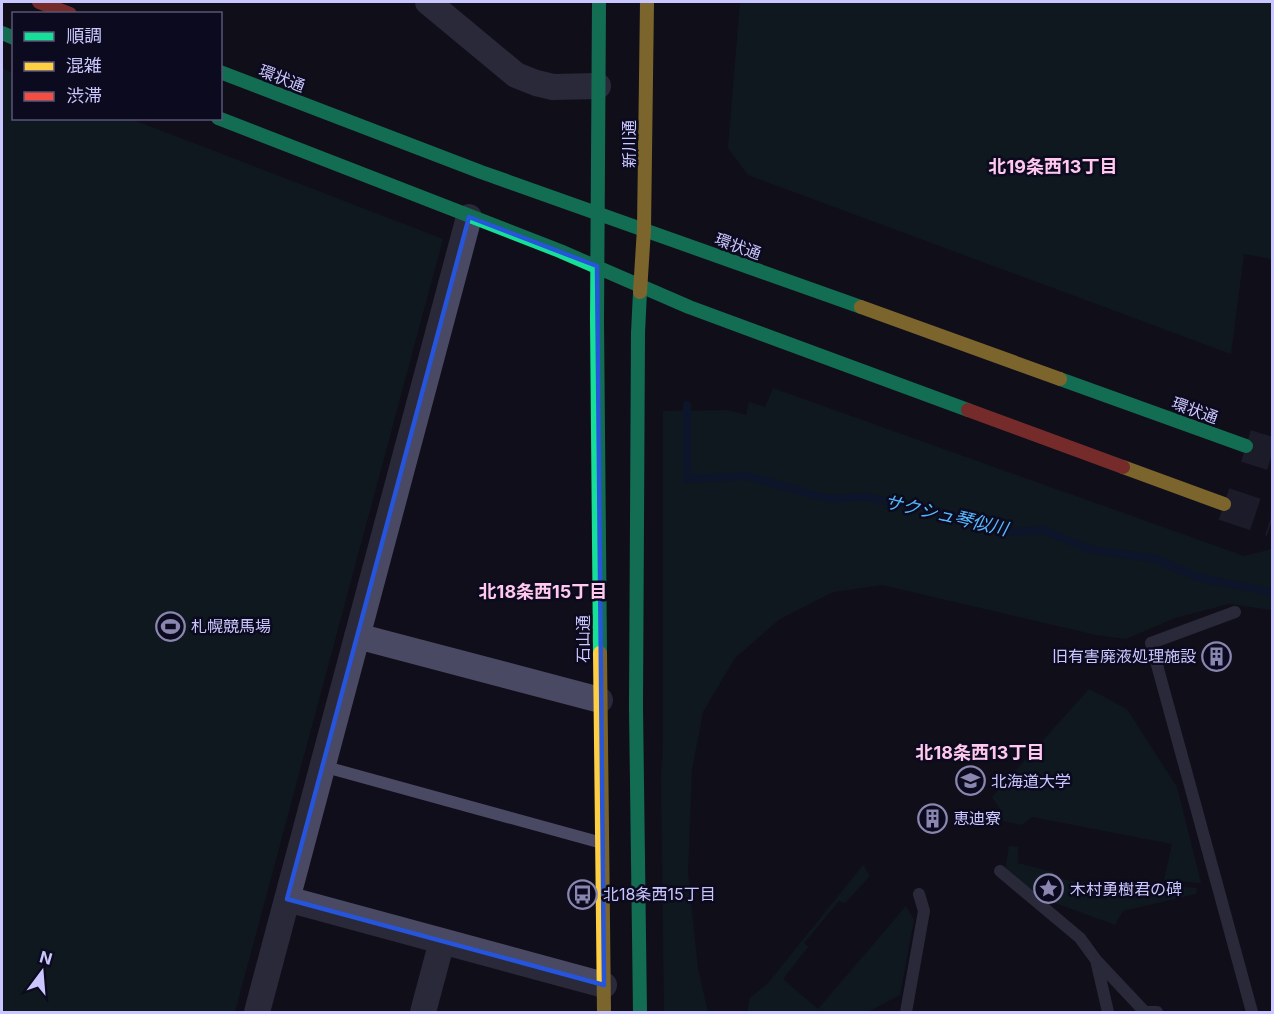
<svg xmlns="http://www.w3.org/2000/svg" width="1274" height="1014" viewBox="0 0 1274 1014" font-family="Inter,'Noto Sans JP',sans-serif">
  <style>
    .green { fill: #0d2424 }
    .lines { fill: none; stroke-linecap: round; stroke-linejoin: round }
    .stream { stroke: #081d3d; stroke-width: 8 }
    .secondary-tunnel { stroke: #2c2a3c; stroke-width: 33; stroke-dasharray: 33 16; stroke-linecap: butt }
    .lane { stroke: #494963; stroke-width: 12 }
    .street { stroke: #494963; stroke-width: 26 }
    .fast { stroke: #16e098; stroke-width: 14 }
    .slow { stroke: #ffcf43; stroke-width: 14 }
    .jam { stroke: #f24e42; stroke-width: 14 }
    .marked { fill: none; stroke: #2654da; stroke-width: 4.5; stroke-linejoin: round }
    .labels { text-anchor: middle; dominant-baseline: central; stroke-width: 5; stroke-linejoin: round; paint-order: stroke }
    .street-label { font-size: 16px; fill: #cac7ff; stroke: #0c0a1e }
    .poi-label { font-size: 16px; fill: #cac7ff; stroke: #0c0a1e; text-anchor: start }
    .neighbourhood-label { font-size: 18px; font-weight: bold; fill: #ffc9ee; stroke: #0c0a1e }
    .water-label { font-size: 18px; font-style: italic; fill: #55b8ff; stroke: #0c0a1e }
  </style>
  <rect width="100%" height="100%" fill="#100e1a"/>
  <!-- green -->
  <path class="green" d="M740 2H1272V259L1244 254 1231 354 748 175 728 148Z
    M2 68 13 73 14 118 131 119 443 239 235 1012H2Z
    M773 388 1244 556 1272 549V610L1229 604 1175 618 1126 639 1096 635 882 585 833 592 780 619 735 658 703 712 692 770 688 872 698 969 708 1012H664L661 775 663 748V411L727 410 746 415 749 402 765 407Z
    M1089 689 1127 709 1177 787 1201 883 1164 880 1172 844 1032 817 1022 825 999 820 1000 809 992 797Z
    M1009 846 1018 847V863L1053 872 1057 878 1119 890 1123 882 1197 888 1196 894 1123 911 1115 925 1042 898 1005 870Z
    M863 865 870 876 845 903 839 901 804 943 808 947 783 979 818 1009 906 906 914 920 900 995 868 1012H747L750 998 768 983Z"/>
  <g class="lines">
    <!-- stream -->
    <path class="stream" d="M687 405V479L747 476 829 499 864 497 921 507 1011 532 1043 530 1091 550 1153 558 1200 578 1272 592"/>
    <!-- secondary-tunnel -->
    <path class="secondary-tunnel" d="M1246 446 1272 454
      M1224 504 1272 520"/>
    <!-- lane -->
    <path class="lane" d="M1235 612 1151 643 1252 1012
      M322 766 602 843
      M1000 871 1080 938 1096 960 1108 1012
      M1097 961 1145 1012H1157
      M906 1012 924 911 919 894"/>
    <!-- street -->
    <path class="street" d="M428 2 516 75 536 83 553 87 598 86
      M357 636 600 700
      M287 899 604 985
      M257 1012 469 217
      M423 1012 442 941"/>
    <!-- fast -->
    <path class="fast" d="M599 2 597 320 600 653
      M2 33 14 38
      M220 72 481 172 861 307
      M218 118 560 251 689 307 968 410
      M1060 379 1246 446
      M640 1012 636 707 638 333 640 292"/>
    <!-- slow -->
    <path class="slow" d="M640 292 644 229 647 2
      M861 307 1060 379
      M1123 467 1224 504
      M600 653 604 1012"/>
    <!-- jam -->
    <path class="jam" d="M39 2 70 14
      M968 410 1123 467"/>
  </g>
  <!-- marked area -->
  <path d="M0 0H1274V1014H0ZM469 217 597 266 604 985 287 899Z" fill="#100e1a" fill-opacity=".55" fill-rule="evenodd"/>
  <path class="marked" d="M469 217 597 266 604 985 287 899Z"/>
  <!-- icons -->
  <defs>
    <symbol id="stadium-ring" viewBox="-11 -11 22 22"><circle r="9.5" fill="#0c0a1e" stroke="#8986af" stroke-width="1.5"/><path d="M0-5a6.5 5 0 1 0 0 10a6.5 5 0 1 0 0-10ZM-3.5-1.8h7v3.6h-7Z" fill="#8986af"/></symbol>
    <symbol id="building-ring" viewBox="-11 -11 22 22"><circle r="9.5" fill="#0c0a1e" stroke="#8986af" stroke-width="1.5"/><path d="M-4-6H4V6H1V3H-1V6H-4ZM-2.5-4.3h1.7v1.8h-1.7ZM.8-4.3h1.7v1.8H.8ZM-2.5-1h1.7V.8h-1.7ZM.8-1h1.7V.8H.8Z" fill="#8986af"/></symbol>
    <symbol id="university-ring" viewBox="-11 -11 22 22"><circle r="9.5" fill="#0c0a1e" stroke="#8986af" stroke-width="1.5"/><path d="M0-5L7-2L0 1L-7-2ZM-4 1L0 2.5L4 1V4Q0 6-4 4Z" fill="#8986af"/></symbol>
    <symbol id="sight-ring" viewBox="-11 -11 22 22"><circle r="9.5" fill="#0c0a1e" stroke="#8986af" stroke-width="1.5"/><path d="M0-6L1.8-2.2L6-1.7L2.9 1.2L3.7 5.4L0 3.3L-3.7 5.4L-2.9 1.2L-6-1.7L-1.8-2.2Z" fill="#8986af"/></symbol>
    <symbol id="bus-ring" viewBox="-11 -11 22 22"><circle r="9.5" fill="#0c0a1e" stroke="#8986af" stroke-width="1.5"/><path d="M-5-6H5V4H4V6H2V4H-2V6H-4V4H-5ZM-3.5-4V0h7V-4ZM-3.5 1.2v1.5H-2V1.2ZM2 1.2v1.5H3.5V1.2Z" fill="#8986af"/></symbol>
  </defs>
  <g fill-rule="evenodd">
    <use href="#stadium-ring" x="154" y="610" width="33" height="33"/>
    <use href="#building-ring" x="1200" y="640" width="33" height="33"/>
    <use href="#university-ring" x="954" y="764" width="33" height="33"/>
    <use href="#building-ring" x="916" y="802" width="33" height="33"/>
    <use href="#sight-ring" x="1032" y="872" width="33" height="33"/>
    <use href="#bus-ring" x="566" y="878" width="33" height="33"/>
  </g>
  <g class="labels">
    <!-- street labels -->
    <g class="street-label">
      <text transform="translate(282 78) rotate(21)">環状通</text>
      <text transform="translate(629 144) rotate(-90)">新川通</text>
      <text transform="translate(738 246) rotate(20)">環状通</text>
      <text transform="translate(1195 410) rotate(20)">環状通</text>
      <text transform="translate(583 639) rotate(-90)">石山通</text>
    </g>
    <!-- poi labels -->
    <g class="poi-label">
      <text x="191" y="626">札幌競馬場</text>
      <text x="1196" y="656" text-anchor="end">旧有害廃液処理施設</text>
      <text x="991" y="781">北海道大学</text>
      <text x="953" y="818">恵迪寮</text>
      <text x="1070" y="889">木村勇樹君の碑</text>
      <text x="603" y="894">北18条西15丁目</text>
    </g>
    <!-- neighbourhood labels -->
    <g class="neighbourhood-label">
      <text x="1053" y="166">北19条西13丁目</text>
      <text x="543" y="591">北18条西15丁目</text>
      <text x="980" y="752">北18条西13丁目</text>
    </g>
    <!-- water labels -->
    <g class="water-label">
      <text transform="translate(946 515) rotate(13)">サクシュ琴似川</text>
    </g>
  </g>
  <!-- border -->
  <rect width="1274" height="1014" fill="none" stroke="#cac7ff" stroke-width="6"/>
  <!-- legend -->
  <rect x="12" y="12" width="210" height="108" fill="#0c0a1e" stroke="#585678" stroke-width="1.5"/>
  <rect x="24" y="32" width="30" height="9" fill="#16e098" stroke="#585678" stroke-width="1.5"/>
  <text x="66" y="42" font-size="18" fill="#cac7ff">順調</text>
  <rect x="24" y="62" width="30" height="9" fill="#ffcf43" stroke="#585678" stroke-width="1.5"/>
  <text x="66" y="72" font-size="18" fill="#cac7ff">混雑</text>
  <rect x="24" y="92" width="30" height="9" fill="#f24e42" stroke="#585678" stroke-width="1.5"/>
  <text x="66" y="102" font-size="18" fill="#cac7ff">渋滞</text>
  <!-- north arrow -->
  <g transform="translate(42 972) rotate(16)" stroke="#0c0a1e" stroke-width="4.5" paint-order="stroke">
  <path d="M0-4.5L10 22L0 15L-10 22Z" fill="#cac7ff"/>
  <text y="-9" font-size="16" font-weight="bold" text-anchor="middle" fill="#cac7ff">N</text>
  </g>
</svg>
